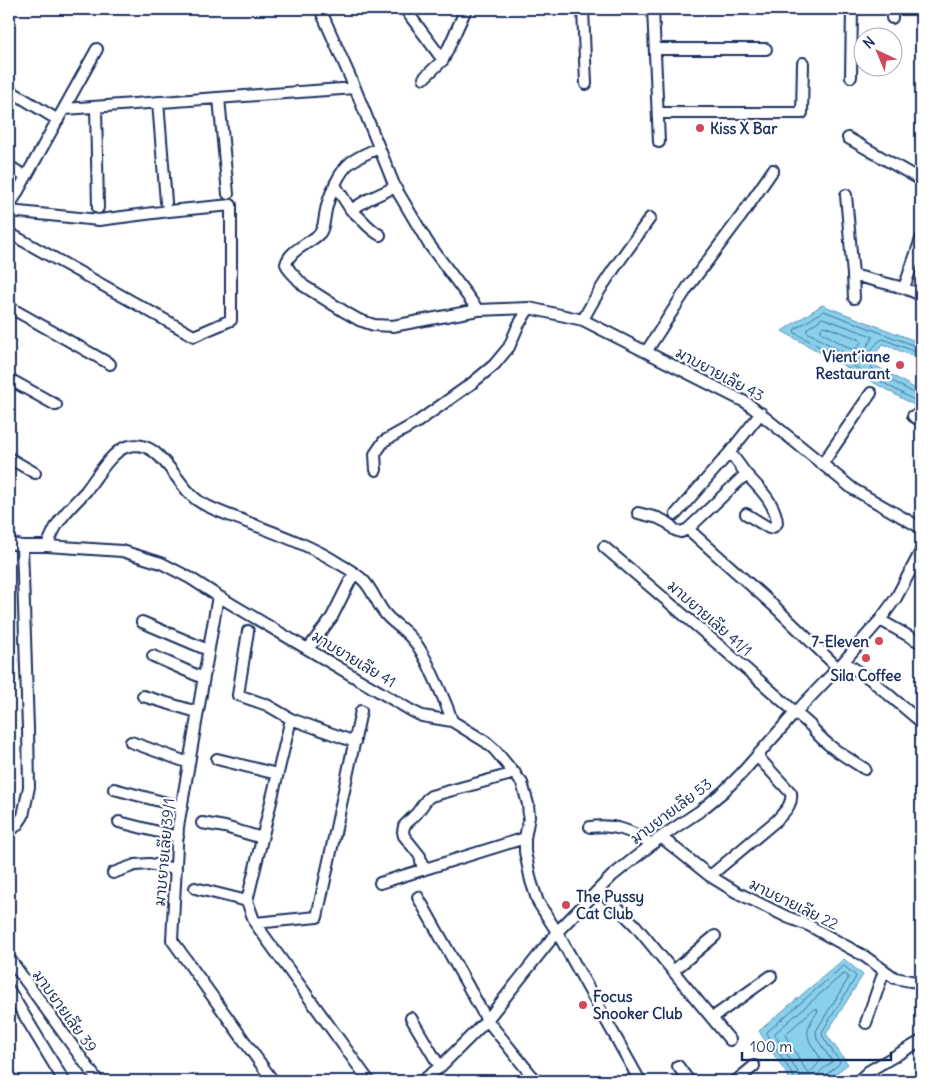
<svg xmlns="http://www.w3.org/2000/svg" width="930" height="1090" viewBox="0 0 930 1090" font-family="Delius,'Playpen Sans Thai',sans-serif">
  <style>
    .water { fill: #89d0eb; stroke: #5d90b3 }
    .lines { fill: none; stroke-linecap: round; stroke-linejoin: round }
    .shore { stroke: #476f96; stroke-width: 1 }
    .minor-casing { stroke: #1b2f5e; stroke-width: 14 }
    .minor { stroke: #fff; stroke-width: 10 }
    .poi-dot { fill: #d1495b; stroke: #fff; stroke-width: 2 }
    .labels { text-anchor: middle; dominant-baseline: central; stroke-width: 4.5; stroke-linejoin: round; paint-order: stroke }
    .poi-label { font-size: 15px; font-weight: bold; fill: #1b2f5e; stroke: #fff; text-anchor: start }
    .street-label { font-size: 15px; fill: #1b2f5e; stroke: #fff }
  </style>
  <rect width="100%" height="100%" fill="#fff"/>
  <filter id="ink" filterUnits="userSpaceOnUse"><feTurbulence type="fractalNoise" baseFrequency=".02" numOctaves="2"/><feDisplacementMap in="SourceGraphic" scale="10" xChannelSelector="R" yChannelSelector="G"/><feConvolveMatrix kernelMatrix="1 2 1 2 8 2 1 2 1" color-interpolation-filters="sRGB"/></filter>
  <g filter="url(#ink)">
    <!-- water -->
    <path class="water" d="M822 305 921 343V357L920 359 883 344 872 358 876 366 921 392V409L782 331Z
      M844 959 863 975 826 1034 848 1064 826 1081H791L759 1031Z"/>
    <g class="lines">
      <!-- shore -->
      <path class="shore" d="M823 318 872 336V339L863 352 860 360 858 361 807 332V329Z
        M824 326 859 339 861 342 856 349 853 350 821 332V329Z
        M921 347H918L824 311 795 329 794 331 795 333 921 404
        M921 354 883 339C876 342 869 352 868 358L873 370 917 395 921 396
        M814 1009H817L818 1011C815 1016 811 1021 809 1026 804 1040 816 1049 821 1060 820 1062 811 1072 809 1073L807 1072 785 1035Z
        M794 1081V1077L767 1034V1032L842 967 844 966 855 975 856 977 822 1032 823 1037 840 1062 839 1064 825 1076 823 1081
        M801 1081 799 1074 775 1035V1033L842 975 845 974 848 976V979L816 1031 817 1039 832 1061 831 1063C824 1068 817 1072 817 1081"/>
      <defs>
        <path id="minor" d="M320 9 355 88 395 187 428 243 478 310
          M405 9 443 60
          M583 9 586 84
          M653 9 659 142
          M892 18V9
          M655 49H766
          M851 77 852 9
          M424 78 443 60 466 9
          M9 90 58 120
          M219 98 228 194
          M158 102 166 202
          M96 107 98 208
          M65 109 355 88
          M659 113H802L803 63
          M848 138 921 180
          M379 148C369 152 360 156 351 162 339 171 329 196 326 210 324 218 325 226 320 233 310 244 290 249 286 264L290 271 304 286 345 312 359 320 374 325 393 326 478 310 529 308 583 320 747 403 853 489 921 528
          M9 166 26 177
          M335 185 351 210 367 200 395 187
          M846 195 853 275 904 288 921 295
          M13 200 97 49
          M351 210C361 217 368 229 380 235
          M9 211 99 220 169 211 231 205V320L194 336 9 233
          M853 275 854 298
          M904 288 921 239
          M9 307 110 364
          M583 320C601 284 627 251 650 218
          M646 352 688 287 742 215 773 170
          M9 379 56 405
          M913 416 921 421
          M9 458 35 473
          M823 463 871 393
          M376 470 375 454 384 441 416 423 471 384 494 365 509 347 518 326 529 308
          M746 474C758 487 776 503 777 523L773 527 769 528 746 514
          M638 513 658 518 668 523 675 530 681 532 688 529 746 474 730 452
          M676 514 730 452 761 413
          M688 529 774 606 838 668
          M9 543 22 546H47L122 551 161 563 190 578 218 596 412 711 422 716 452 721 486 742 495 750 522 783 528 804 529 817 525 838V852L531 881 538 902 557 932 640 1081
          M47 546C51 537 55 526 61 519 68 509 78 500 86 491 96 478 111 452 126 447 161 435 176 488 200 502 213 510 228 515 242 520 274 533 308 544 338 563 347 568 356 573 363 580 374 591 377 606 388 617 396 625 406 631 413 640 419 646 423 655 427 662 436 682 446 701 452 721
          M604 547 720 646 811 726C825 746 845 756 865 769
          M218 596 178 827 172 940 273 1081
          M880 620 921 643
          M142 622 208 650
          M248 631 238 695 267 705 291 719 355 742
          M308 649 332 617 354 573
          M153 656 203 678
          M844 662 870 679 921 722
          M143 696 197 712
          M291 719 247 901 255 923 369 1081
          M131 742 189 763
          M217 759 277 774
          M114 789 182 807
          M119 822 178 837
          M202 823 225 827 262 838
          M590 827C614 824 631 830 651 844
          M9 832 17 825 23 816 29 787 28 728 22 546
          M661 837 710 876 736 892 787 917 808 925 864 956 895 978 910 981 921 982
          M423 870 420 856 404 836 403 832 404 826 417 813 427 799 431 796 515 773
          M113 873 135 865 149 864 176 869
          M710 876 777 820C784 812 793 805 791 793L757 756
          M380 883 525 838
          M195 888 247 901
          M599 889 635 925 730 1040
          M418 897 487 1020 536 1081
          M255 923 317 917 361 711
          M9 958 98 1081
          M673 971 715 936
          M9 990 64 1081
          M411 1018 440 1067
          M712 1018 771 976
          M866 1023 884 971
          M678 1066 689 1081
          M422 1081 440 1067 487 1020 557 932 612 876 661 837 700 811 723 792 741 774 795 713 838 668 880 620 896 598 921 551
          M736 1081 754 1066
          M858 1081 869 1071 921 1041"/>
      </defs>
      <!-- minor casing -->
      <use href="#minor" class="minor-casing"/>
      <!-- minor -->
      <use href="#minor" class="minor"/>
    </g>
  </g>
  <!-- markers -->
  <g class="poi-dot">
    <circle cx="700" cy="128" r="5"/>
    <circle cx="900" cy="365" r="5"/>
    <circle cx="879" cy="641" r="5"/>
    <circle cx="866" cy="658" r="5"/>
    <circle cx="566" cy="905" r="5"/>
    <circle cx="583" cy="1005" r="5"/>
  </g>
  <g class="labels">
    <!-- poi labels -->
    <g class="poi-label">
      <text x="710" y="128">Kiss X Bar</text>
      <text x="890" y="356" text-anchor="end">Vient´iane<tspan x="890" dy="17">Restaurant</tspan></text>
      <text x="869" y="641" text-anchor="end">7-Eleven</text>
      <text x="866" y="675" text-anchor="middle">Sila Coffee</text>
      <text x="576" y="896">The Pussy<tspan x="576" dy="17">Cat Club</tspan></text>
      <text x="593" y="996">Focus<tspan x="593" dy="17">Snooker Club</tspan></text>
    </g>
    <!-- street labels -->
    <g class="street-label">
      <text transform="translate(720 374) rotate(28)">มาบยายเลีย 43</text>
      <text transform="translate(710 618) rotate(41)">มาบยายเลีย 41/1</text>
      <text transform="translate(354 659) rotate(31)">มาบยายเลีย 41</text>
      <text transform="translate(671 811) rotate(-37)">มาบยายเลีย 53</text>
      <text transform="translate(164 852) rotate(-85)">มาบยายเลีย 39/1</text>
      <text transform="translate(794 904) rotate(26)">มาบยายเลีย 22</text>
      <text transform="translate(65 1011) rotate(54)">มาบยายเลีย 39</text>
    </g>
  </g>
  <!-- margin -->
  <rect width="930" height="1090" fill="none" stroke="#fff" stroke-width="30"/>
  <rect x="15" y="15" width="900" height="1060" fill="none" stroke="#1b2f5e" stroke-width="2" filter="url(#ink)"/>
  <!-- north arrow -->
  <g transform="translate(878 52) rotate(316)"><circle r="24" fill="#ffffff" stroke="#a4acbf"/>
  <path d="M0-4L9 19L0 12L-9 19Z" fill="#d1495b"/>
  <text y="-8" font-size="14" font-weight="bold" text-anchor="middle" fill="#1b2f5e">N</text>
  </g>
  <!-- scale -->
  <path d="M742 1052v8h149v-8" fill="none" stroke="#1b2f5e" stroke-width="2.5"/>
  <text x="750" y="1052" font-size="15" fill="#1b2f5e" stroke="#ffffff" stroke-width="4" paint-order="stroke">100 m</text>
</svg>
